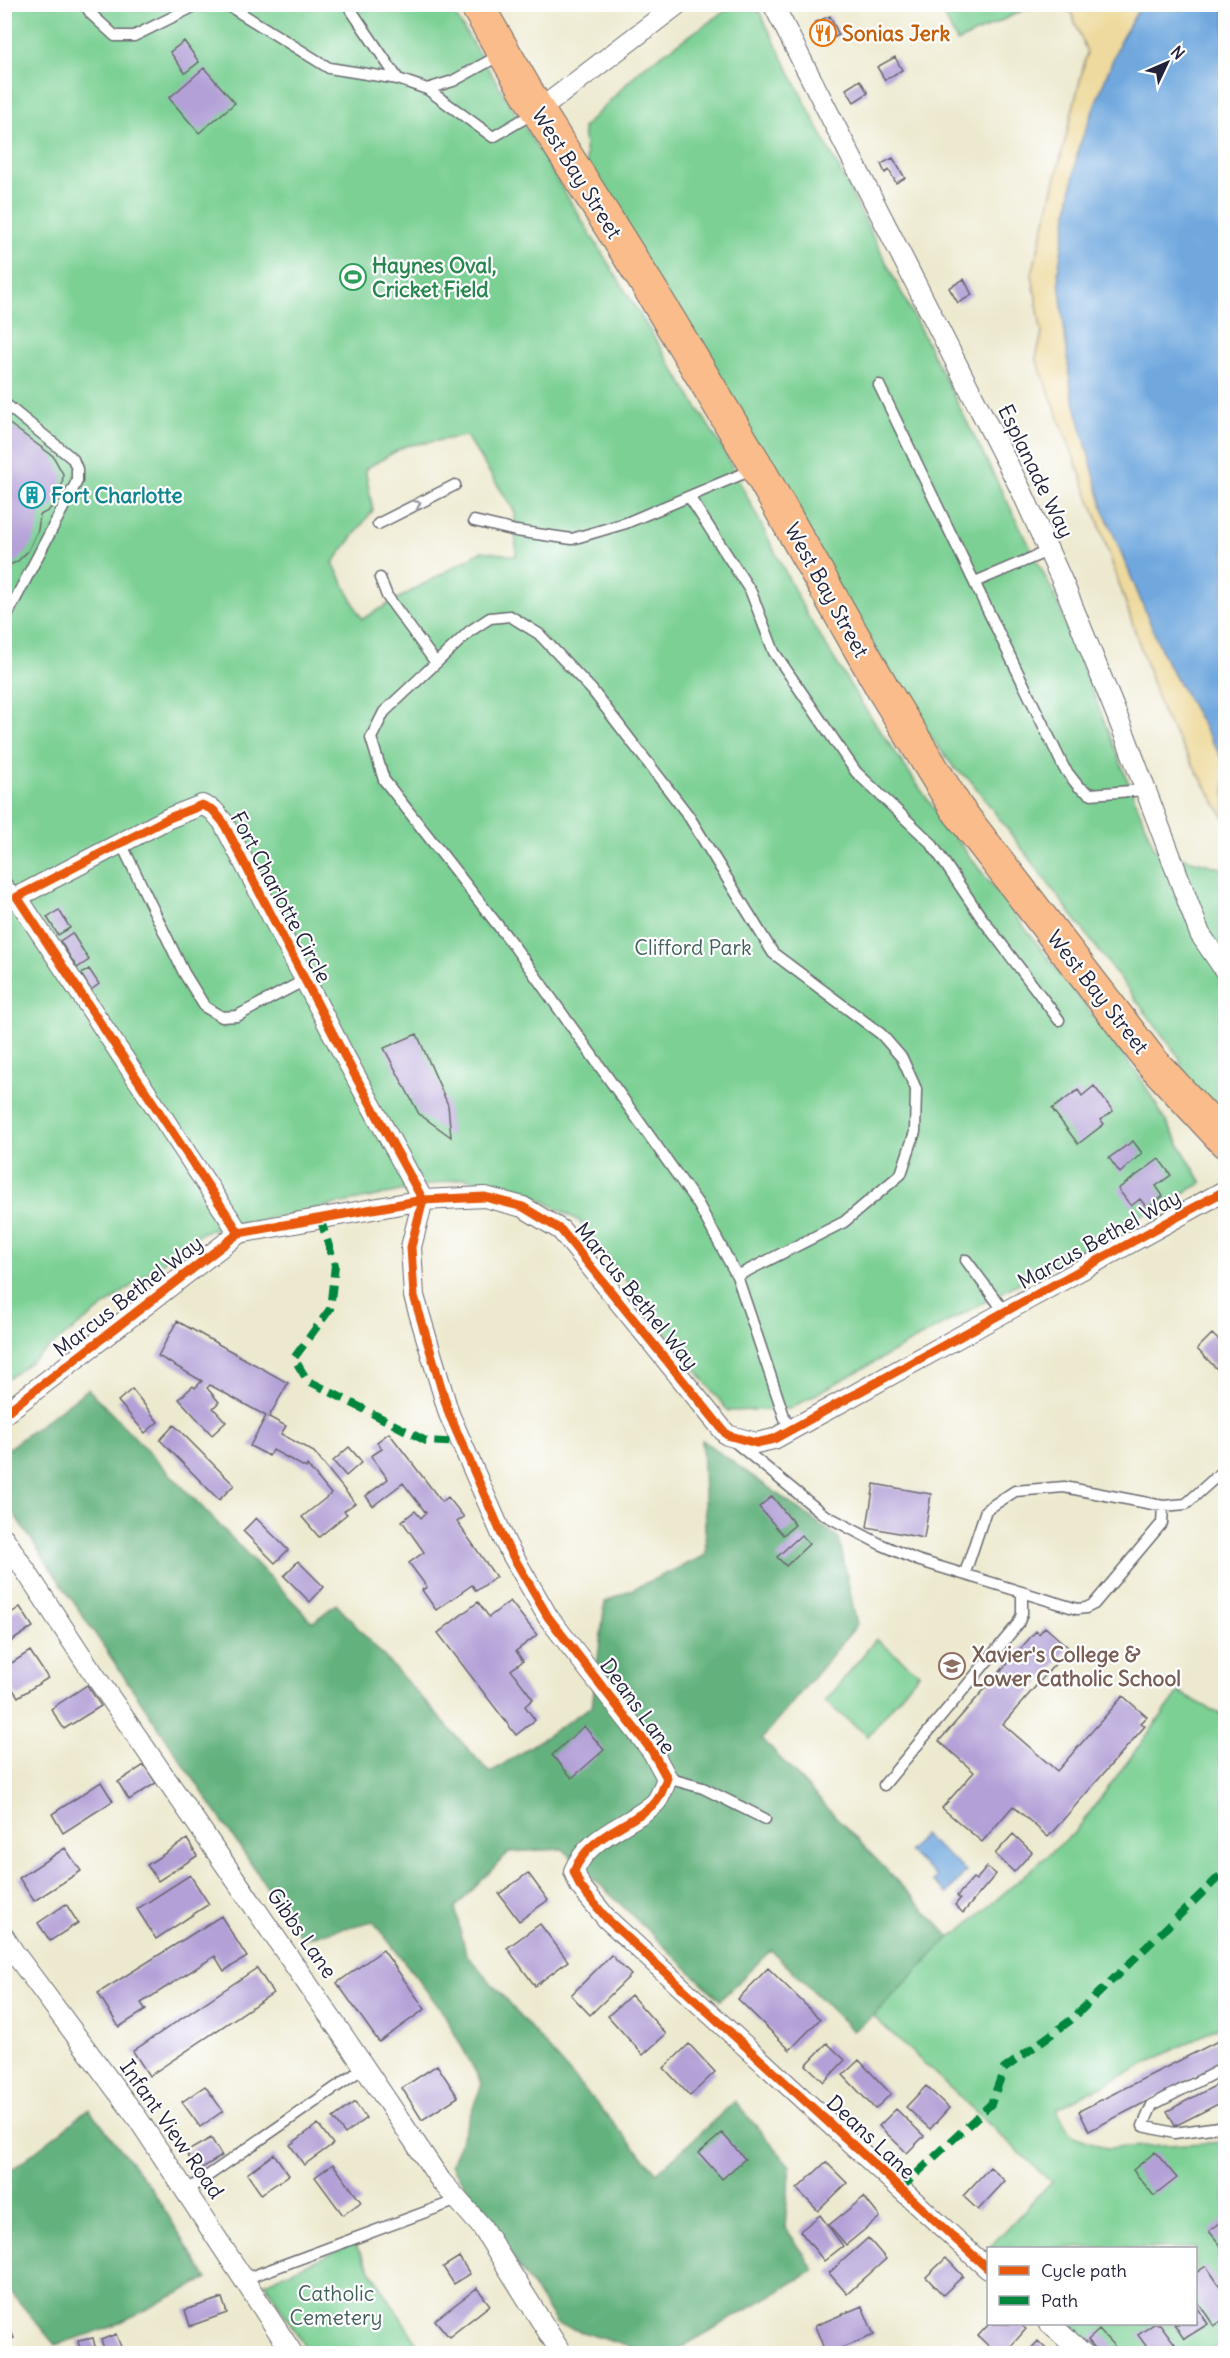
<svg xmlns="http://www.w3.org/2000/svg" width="1230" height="2358" viewBox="0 0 1230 2358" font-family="Delius,sans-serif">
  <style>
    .green { fill: #7bd094; stroke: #4e7968; stroke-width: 1.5; fill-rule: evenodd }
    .forest { fill: #64b27e; stroke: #436a5c; stroke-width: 1.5 }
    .sand { fill: #eeda9e; stroke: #887e6c; stroke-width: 1.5 }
    .water { fill: #6fa8de; stroke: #48658c; stroke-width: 1.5 }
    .building { fill: #b3a0d7 }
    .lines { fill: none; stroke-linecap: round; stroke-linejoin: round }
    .service-casing { stroke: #69686f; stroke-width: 13 }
    .minor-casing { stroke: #69686f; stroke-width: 22 }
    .trunk-casing { stroke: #69686f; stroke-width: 35 }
    .service { stroke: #fff; stroke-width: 10 }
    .minor { stroke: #fff; stroke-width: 20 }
    .trunk { stroke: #f9bc8a; stroke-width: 33 }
    .quiet { stroke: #00873e; stroke-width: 8; stroke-dasharray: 15 8; stroke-linecap: butt }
    .cycleway-casing { stroke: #fff; stroke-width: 13 }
    .cycleway { stroke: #e8590c; stroke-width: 9 }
    .oneway { stroke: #9c9ca7 }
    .labels { text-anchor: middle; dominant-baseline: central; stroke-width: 4.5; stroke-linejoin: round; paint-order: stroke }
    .food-label { font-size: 21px; font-weight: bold; fill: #c56008; stroke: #fff; text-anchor: start }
    .street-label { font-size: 21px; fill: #22223b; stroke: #fff }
    .leisure-label { font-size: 21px; font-weight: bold; fill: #27864d; stroke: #fff; text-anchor: start }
    .culture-label { font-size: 21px; font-weight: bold; fill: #0d838f; stroke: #fff; text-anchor: start }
    .park-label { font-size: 21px; fill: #415f5a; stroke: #fff }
    .education-label { font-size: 21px; font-weight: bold; fill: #785e54; stroke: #fff; text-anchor: start }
  </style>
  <rect width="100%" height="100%" fill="#fff"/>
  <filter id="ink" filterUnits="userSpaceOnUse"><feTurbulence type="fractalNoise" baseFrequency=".0167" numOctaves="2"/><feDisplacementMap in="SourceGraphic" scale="12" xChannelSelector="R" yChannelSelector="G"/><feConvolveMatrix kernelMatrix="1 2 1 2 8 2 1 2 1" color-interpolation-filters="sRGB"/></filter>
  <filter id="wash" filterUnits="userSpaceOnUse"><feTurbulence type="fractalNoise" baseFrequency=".008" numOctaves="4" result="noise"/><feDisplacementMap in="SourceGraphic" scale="24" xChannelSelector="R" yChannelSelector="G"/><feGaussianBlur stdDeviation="1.35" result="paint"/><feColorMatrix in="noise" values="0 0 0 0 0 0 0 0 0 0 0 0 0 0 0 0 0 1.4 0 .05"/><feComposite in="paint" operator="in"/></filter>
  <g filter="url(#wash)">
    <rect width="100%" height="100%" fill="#ede9cf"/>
    <!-- green -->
    <path class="green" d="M5 5H449L723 449 807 615 862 704 943 822 1140 1077 1202 1183 789 1409 728 1411 579 1221 521 1188 463 1178 203 1232 5 1381ZM466 436 515 512 516 556 482 551 362 619 333 563 373 510 365 469 405 446Z
      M734 5H756L1054 594 1155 850 1225 869V1125L1184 1080 1179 1057 971 781 955 769 918 720 587 167 583 128 642 68Z
      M939 5H1034L957 42Z
      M876 1639 919 1673 868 1736 825 1702Z
      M1179 1692 1225 1717V2024L1056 2109 1071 2135 1107 2148 1225 2142V2343L1206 2353H1101L1067 2324H1196V2248H988V2253L986 2251 1051 2182 873 2016 950 1937 960 1931 1076 1831Z
      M354 2243 423 2353H309L265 2283Z"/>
    <!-- forest -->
    <path class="forest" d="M88 1389 313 1622 336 1604 490 1773 592 1706 605 1602 706 1555 702 1440 839 1538 857 1625 762 1739 950 1937 873 2016 853 2031 771 1950 720 2000 563 1849 509 1852 455 1908 466 1954 657 2173 735 2101 790 2166 785 2227 815 2270 672 2353H649L557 2324 451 2165 482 2084 443 2012 373 1921 302 1939 5 1501V1451Z
      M89 2109 150 2186 207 2279 109 2328 55 2345 5 2285V2175Z"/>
    <!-- sand -->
    <path class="sand" d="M1068 5H1176L1225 708V819L1163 714 1097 518 1036 358 1042 334 1032 274 1087 52Z"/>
    <!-- water -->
    <path class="water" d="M1141 5H1225V764L1165 659 1104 511 1071 390 1058 271 1078 149 1120 41Z
      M923 1835 966 1871 947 1894 933 1882 937 1877 909 1852Z"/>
    <g id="blocks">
      <!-- building -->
      <path class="building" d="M830 16 839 35 823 43 814 23Z
        M184 41 199 62 185 73 170 52Z
        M895 57 902 70 885 80 877 67Z
        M204 68 235 103 199 133 169 98Z
        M860 80 868 93 854 102 846 89Z
        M893 158 905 178 896 183 889 170 885 173 881 164Z
        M964 279 972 295 958 303 949 288Z
        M4 420 53 456 63 474 62 487 56 502 48 511 40 515 38 530 28 551 18 561 4 568Z
        M59 910 70 928 58 935 47 917Z
        M72 933 89 960 77 968 60 941Z
        M89 969 99 984 91 990 81 974Z
        M417 1034 448 1105 451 1137 419 1114 384 1048Z
        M1094 1086 1113 1111 1101 1120 1104 1124 1078 1144 1052 1109 1078 1090 1082 1096Z
        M1133 1141 1142 1153 1120 1173 1109 1158Z
        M1159 1159 1171 1175 1156 1186 1163 1196 1147 1208 1140 1199 1131 1206 1118 1189Z
        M177 1321 288 1383 269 1417 286 1426 281 1434 314 1452 355 1503 344 1511 347 1514 319 1537 302 1517 331 1494 307 1465 306 1468 273 1450 269 1456 250 1446 266 1416 210 1385 207 1388 219 1402 213 1408 226 1422 212 1435 179 1399 193 1386 195 1388 202 1381 158 1356Z
        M1212 1334 1226 1347V1378L1197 1349Z
        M132 1389 158 1422 145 1433 118 1401Z
        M174 1425 234 1485 219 1500 160 1440Z
        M389 1433 442 1502 448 1497 464 1517 457 1522 496 1577 476 1591 472 1585 436 1610 422 1590 427 1587 409 1563 424 1552 402 1521 415 1511 421 1518 426 1513 403 1483 373 1506 366 1496 388 1479 371 1456 382 1449 377 1442Z
        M349 1447 362 1462 346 1476 333 1461Z
        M874 1484 931 1494 924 1538 867 1527Z
        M772 1496 795 1525 783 1535 759 1507Z
        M256 1518 288 1550 275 1563 243 1531Z
        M801 1535 809 1544 786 1566 777 1557Z
        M298 1561 324 1587 310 1602 284 1576Z
        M510 1601 537 1635 516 1651 523 1661 511 1670 533 1699 525 1706 535 1720 516 1735 438 1633 478 1602 489 1617Z
        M20 1607 33 1627 4 1646V1618Z
        M1045 1627 1069 1648 1003 1724 1057 1771 1123 1696 1147 1717 1141 1723 1145 1726 1048 1837 1013 1806 982 1842 942 1808 974 1772 939 1741 1036 1631 1039 1634Z
        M30 1651 48 1678 18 1697 4 1676V1668Z
        M87 1685 101 1706 64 1729 51 1709Z
        M584 1726 604 1750 572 1778 552 1755Z
        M144 1765 156 1783 129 1800 118 1782Z
        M101 1782 113 1801 63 1833 52 1814Z
        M1013 1834 1032 1852 1014 1872 995 1854Z
        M187 1839 197 1856 158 1881 147 1865Z
        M65 1848 81 1871 34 1901 19 1878Z
        M987 1867 996 1874 963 1913 955 1905 960 1899 957 1896 973 1878 976 1880Z
        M528 1873 548 1900 519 1921 499 1894Z
        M190 1875 209 1904 156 1939 137 1909Z
        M66 1904 78 1923 50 1941 38 1923Z
        M221 1916 247 1957 224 1971 215 1956 141 2003 146 2010 119 2027 98 1993Z
        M540 1924 568 1961 535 1986 507 1948Z
        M383 1950 425 2009 379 2042 337 1983Z
        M611 1955 631 1975 590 2015 571 1995Z
        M257 1968 273 1993 149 2076 133 2051Z
        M768 1968 820 2019 790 2050 738 1999Z
        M631 1995 666 2034 643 2055 608 2016Z
        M1226 2037V2061L1089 2131 1079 2111Z
        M827 2043 845 2060 824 2082 806 2065Z
        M689 2044 715 2072 690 2096 664 2068Z
        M859 2060 891 2094 875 2109 843 2075Z
        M437 2065 458 2097 422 2120 402 2088Z
        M1226 2080V2100L1175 2126 1167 2111Z
        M205 2086 223 2111 200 2127 182 2102Z
        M926 2086 949 2108 930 2129 906 2107Z
        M355 2102 366 2118 345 2134 333 2118Z
        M896 2109 924 2136 907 2153 879 2126Z
        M318 2124 333 2144 304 2165 290 2145Z
        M722 2133 745 2159 722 2179 699 2153Z
        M211 2138 222 2156 197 2171 186 2152Z
        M1155 2152 1177 2178 1154 2196 1133 2170Z
        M274 2154 289 2175 261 2194 247 2174Z
        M826 2162 847 2183 818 2211 797 2189Z
        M333 2164 361 2202 343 2215 315 2177Z
        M990 2167 1005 2181 978 2210 963 2196Z
        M864 2197 880 2217 846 2245 829 2225Z
        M820 2215 843 2246 824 2261 800 2231Z
        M1226 2217V2252L1209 2231Z
        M868 2238 886 2259 847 2294 829 2273Z
        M459 2257 470 2274 454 2284 443 2267Z
        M946 2258 963 2276 943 2295 926 2277Z
        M1206 2266 1226 2295V2318L1214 2326 1196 2299V2273Z
        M477 2288 490 2305 449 2337 435 2320Z
        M222 2298 227 2313 190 2326 185 2310Z
        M1196 2305 1208 2324 1184 2339 1174 2324H1196Z
        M862 2306 874 2335 826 2354 815 2326Z
        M4 2315 14 2338 4 2342Z
        M989 2324H1020L1026 2329 1004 2354H997L978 2336Z
        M1154 2324H1160L1175 2344 1162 2354H1152L1138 2335Z
        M1099 2330 1117 2349 1112 2354H1100L1088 2340Z
        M116 2334 123 2352 106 2354 101 2340Z
        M93 2338 97 2354H81L78 2341Z
        M1038 2341 1051 2354H1026Z"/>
    </g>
  </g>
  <g filter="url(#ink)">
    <use href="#blocks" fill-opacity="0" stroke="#69686f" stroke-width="1.5"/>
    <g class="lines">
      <defs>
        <path id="service" d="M85 4 91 14 115 36H134L199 4
          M226 4 329 68 398 79 427 89 453 81 502 54
          M347 4 398 79
          M427 89 493 137 534 113
          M879 385 1064 768 1078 786 1090 794 1146 790
          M4 403 73 459 77 469V481L4 621
          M690 498 751 592 774 652 856 772 931 843 981 917 1059 1020
          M474 521 516 531 572 539 626 523 754 469
          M378 524 455 485
          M380 578 387 596 436 663
          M975 582 1048 551
          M121 843 184 973 205 1007 222 1017 237 1016 305 980
          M4 881 17 897
          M966 1260 1004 1311
          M737 1276 844 1222 901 1174 915 1132 916 1089 902 1058 881 1034 773 953 688 815 592 690 539 634 510 616 490 618 470 631 384 712 371 738 384 780 514 946 698 1204 737 1276 789 1431
          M736 1443 823 1514 880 1544 917 1560 1077 1609 1086 1608 1094 1604 1162 1523 1163 1506
          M965 1573 986 1510 1015 1491 1064 1487 1163 1506 1186 1504 1226 1468
          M667 1778 703 1788 765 1819
          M884 1785 1018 1624 1022 1614V1592
          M1226 2067 1152 2105 1143 2126 1174 2133 1226 2126
          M186 2191 365 2067
          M245 2279 458 2200"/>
        <path id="minor" d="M773 4 1022 492 1064 585 1126 738 1200 934 1226 972
          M538 111 678 4
          M239 1233 17 897 169 818 202 805 213 810 223 822 345 1057 423 1200 411 1247 414 1296 449 1414 506 1544 548 1617 652 1751 667 1778C664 1785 661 1797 655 1803 628 1827 589 1835 574 1871L580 1886 607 1919 988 2269
          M4 1414 239 1233 423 1200 485 1197 523 1207 561 1230 727 1435 756 1443 774 1439 1226 1190
          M4 1538 87 1664 346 2040 441 2181 482 2227 562 2354
          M4 1937 13 1951 138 2119 293 2354
          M1050 2324 1084 2354"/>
        <path id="trunk" d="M476 4 538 111 652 292 757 467 883 689 957 809 1151 1061 1226 1142"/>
      </defs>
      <!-- service casing -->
      <use href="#service" class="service-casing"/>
      <!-- minor casing -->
      <use href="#minor" class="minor-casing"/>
      <!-- trunk casing -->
      <use href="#trunk" class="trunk-casing"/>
      <!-- service -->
      <use href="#service" class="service"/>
      <!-- minor -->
      <use href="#minor" class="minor"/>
      <!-- trunk -->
      <use href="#trunk" class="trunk"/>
      <!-- quiet -->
      <path class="quiet" d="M320 1218 335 1265 330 1309 294 1358 307 1380 426 1441 461 1443
        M900 2189 991 2104 1004 2069 1071 2020 1226 1870"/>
      <defs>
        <path id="cycleway" d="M239 1233 17 897 169 818 202 805 213 810 223 822 345 1057 423 1200 411 1247 414 1296 449 1414 506 1544 548 1617 652 1751 667 1778C664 1785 661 1797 655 1803 628 1827 589 1835 574 1871L580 1886 607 1919 988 2269
          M4 1414 239 1233 423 1200 485 1197 523 1207 561 1230 727 1435 756 1443 774 1439 1226 1190"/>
      </defs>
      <!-- cycleway casing -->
      <use href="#cycleway" class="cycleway-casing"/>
      <!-- cycleway -->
      <use href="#cycleway" class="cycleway"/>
    </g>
    <!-- one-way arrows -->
    <defs><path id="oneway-chevron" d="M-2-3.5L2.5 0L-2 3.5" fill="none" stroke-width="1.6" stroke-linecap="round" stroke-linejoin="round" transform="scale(1.5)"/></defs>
    <use class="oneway" href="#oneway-chevron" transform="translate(417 504) rotate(-27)"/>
  </g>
  <!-- icons -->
  <defs>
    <symbol id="restaurant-ring" viewBox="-11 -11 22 22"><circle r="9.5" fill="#fff" stroke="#e8710a" stroke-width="1.5"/><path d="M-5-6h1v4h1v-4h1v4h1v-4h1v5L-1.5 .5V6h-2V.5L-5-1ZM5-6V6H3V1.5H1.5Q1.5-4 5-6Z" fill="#e8710a"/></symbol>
    <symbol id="stadium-ring" viewBox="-11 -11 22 22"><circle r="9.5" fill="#fff" stroke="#2e9e5b" stroke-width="1.5"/><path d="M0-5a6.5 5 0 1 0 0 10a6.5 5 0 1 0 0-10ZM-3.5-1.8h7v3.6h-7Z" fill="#2e9e5b"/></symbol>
    <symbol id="building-ring" viewBox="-11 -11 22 22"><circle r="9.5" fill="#fff" stroke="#0f9aa8" stroke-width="1.5"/><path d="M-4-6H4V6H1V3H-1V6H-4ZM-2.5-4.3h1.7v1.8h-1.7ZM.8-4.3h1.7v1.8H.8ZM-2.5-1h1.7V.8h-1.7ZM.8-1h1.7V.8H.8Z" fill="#0f9aa8"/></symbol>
    <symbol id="school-ring" viewBox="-11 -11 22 22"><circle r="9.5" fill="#fff" stroke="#8d6e63" stroke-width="1.5"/><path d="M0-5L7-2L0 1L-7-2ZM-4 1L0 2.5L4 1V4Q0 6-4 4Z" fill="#8d6e63"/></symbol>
  </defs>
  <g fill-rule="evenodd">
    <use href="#restaurant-ring" x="808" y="18" width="30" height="30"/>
    <use href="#stadium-ring" x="338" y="262" width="30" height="30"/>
    <use href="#building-ring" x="17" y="480" width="30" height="30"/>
    <use href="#school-ring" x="937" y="1651" width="30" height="30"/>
  </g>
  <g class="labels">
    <!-- food labels -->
    <g class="food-label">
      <text x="842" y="33">Sonias Jerk</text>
    </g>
    <!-- street labels -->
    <g class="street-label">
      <text transform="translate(577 173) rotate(58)">West Bay Street</text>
      <text transform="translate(1036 471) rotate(64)">Esplanade Way</text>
      <text transform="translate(827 590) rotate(61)">West Bay Street</text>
      <text transform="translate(281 897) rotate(62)">Fort Charlotte Circle</text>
      <text transform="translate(1098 992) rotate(52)">West Bay Street</text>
      <text transform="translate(1099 1239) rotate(-29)">Marcus Bethel Way</text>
      <text transform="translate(128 1296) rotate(-38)">Marcus Bethel Way</text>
      <text transform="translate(637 1296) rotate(51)">Marcus Bethel Way</text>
      <text transform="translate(638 1706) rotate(54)">Deans Lane</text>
      <text transform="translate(302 1933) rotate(55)">Gibbs Lane</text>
      <text transform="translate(172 2129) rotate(55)">Infant View Road</text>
      <text transform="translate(871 2137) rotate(43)">Deans Lane</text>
    </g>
    <!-- leisure labels -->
    <g class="leisure-label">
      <text x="372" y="265">Haynes Oval,<tspan x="372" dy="24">Cricket Field</tspan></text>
    </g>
    <!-- culture labels -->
    <g class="culture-label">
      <text x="51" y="495">Fort Charlotte</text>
    </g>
    <!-- park labels -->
    <g class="park-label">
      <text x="693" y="947">Clifford Park</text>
      <text x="336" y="2293">Catholic<tspan x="336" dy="24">Cemetery</tspan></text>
    </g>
    <!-- education labels -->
    <g class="education-label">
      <text x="972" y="1654">Xavier's College &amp;<tspan x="972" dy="24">Lower Catholic School</tspan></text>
    </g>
  </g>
  <!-- margin -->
  <rect width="1230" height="2358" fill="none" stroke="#fff" stroke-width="24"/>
  <!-- legend -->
  <rect x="987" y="2247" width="210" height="78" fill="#ffffff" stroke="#a7a7b1" stroke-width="1.5"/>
  <rect x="999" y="2266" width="30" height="9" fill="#e8590c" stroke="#a7a7b1" stroke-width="1.5"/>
  <text x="1041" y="2277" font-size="18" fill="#22223b">Cycle path</text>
  <rect x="999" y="2296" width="30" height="9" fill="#00873e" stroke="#a7a7b1" stroke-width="1.5"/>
  <text x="1041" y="2307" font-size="18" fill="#22223b">Path</text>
  <!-- north arrow -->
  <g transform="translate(1167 63) rotate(46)" stroke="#ffffff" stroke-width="4.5" paint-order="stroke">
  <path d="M0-4.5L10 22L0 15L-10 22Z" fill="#22223b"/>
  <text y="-9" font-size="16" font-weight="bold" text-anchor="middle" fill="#22223b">N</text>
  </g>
</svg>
